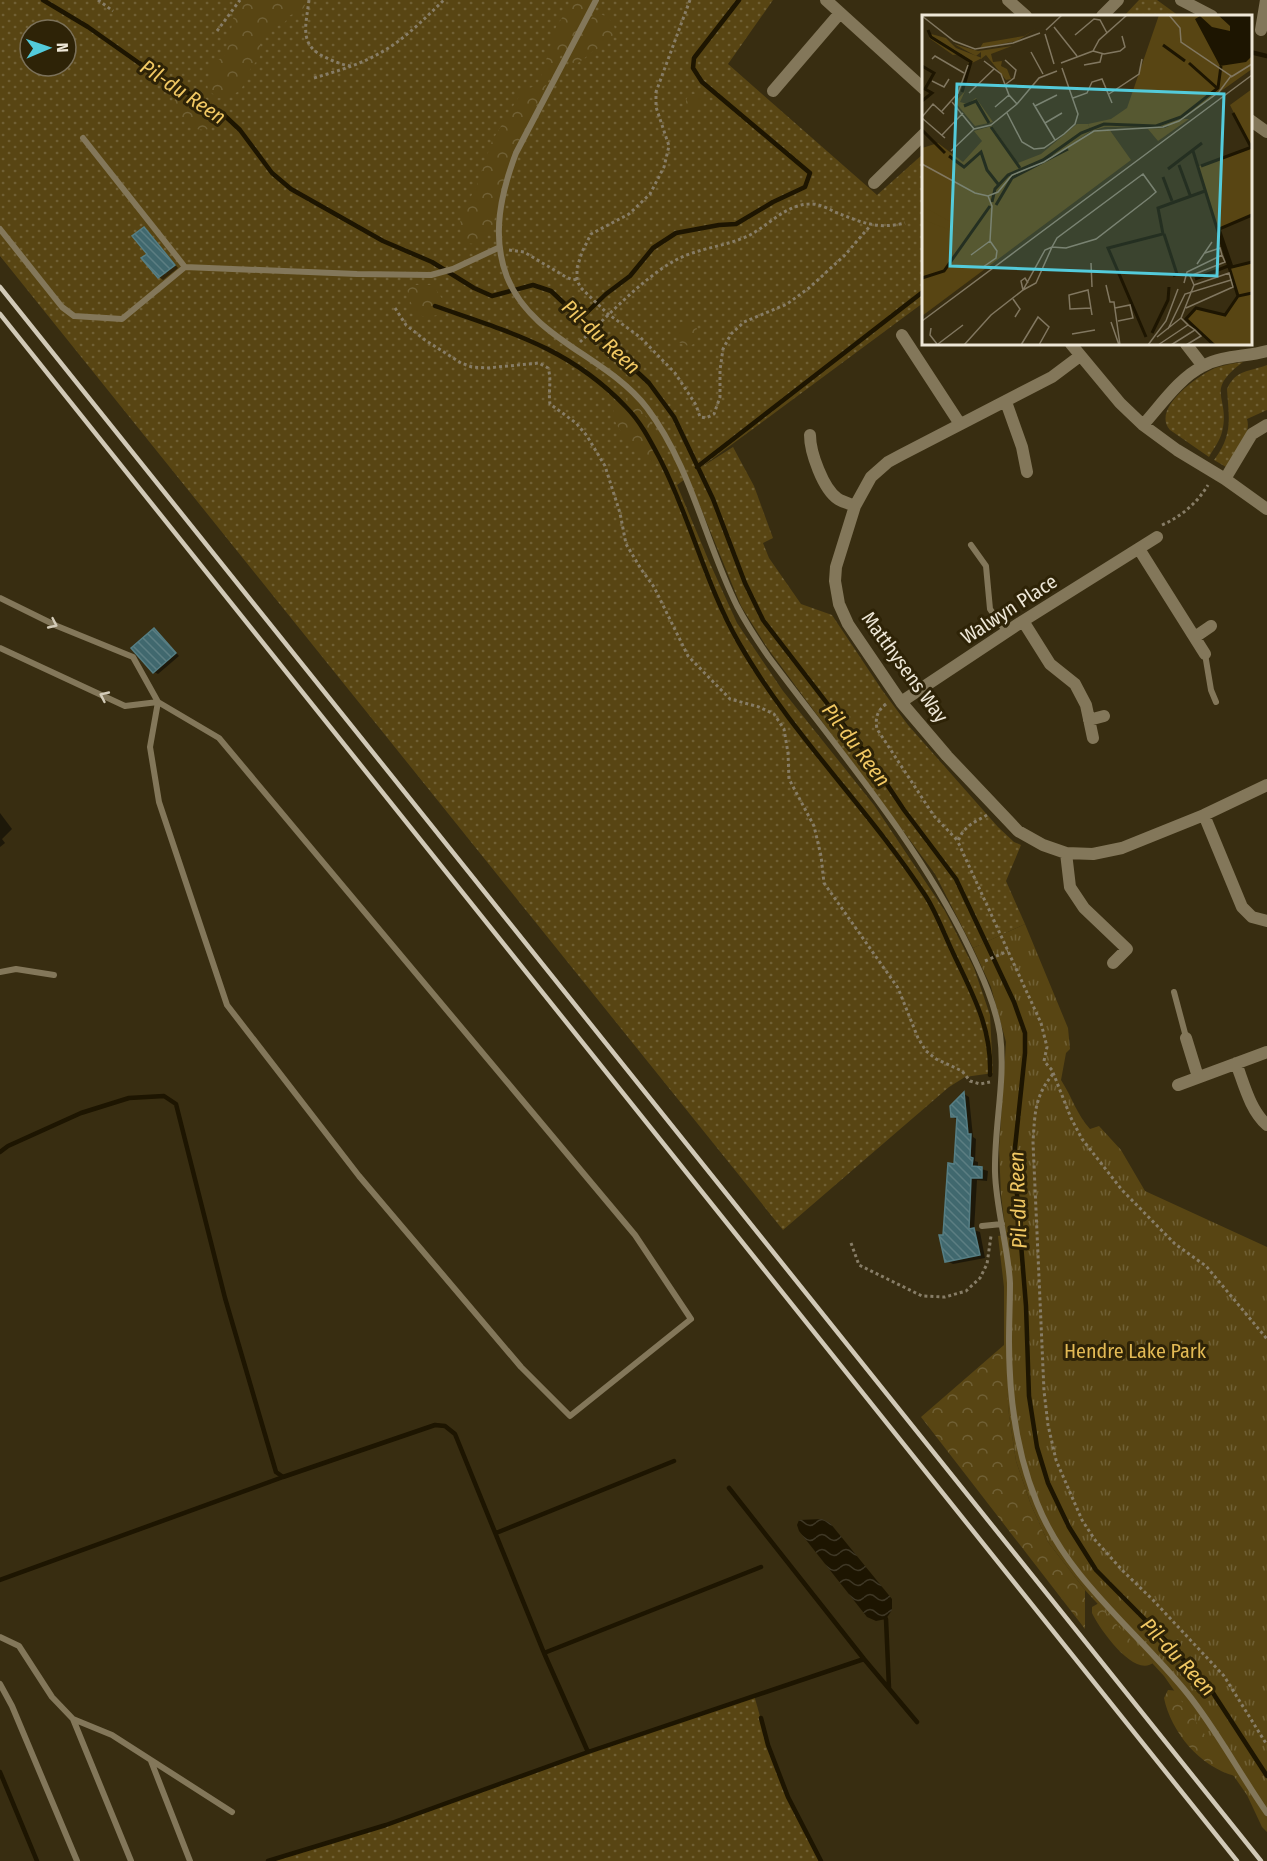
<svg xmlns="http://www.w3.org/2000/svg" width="1267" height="1861" viewBox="0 0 1267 1861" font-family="'Fira Sans Condensed',sans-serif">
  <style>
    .grass { fill: url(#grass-dots); fill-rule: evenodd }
    .forest { fill: url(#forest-crowns) }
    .park { fill: url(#park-tufts) }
    .water { fill: url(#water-waves) }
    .shadow { fill: #0007 }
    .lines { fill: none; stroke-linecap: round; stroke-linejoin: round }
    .stream { stroke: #1d1501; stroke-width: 4.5 }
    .building { fill: url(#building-back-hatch); stroke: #557e84; stroke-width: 1.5 }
    .path { stroke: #877d67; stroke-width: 3; stroke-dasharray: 3 3; stroke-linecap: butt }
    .service { stroke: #83775a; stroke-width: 6 }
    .minor { stroke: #83775a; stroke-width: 12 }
    .rail { stroke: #d1c9b7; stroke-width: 4.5 }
    .oneway { stroke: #d3cbb8 }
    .labels { text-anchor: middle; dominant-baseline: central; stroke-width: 6; stroke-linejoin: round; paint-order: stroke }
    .street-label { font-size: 20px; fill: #eee7d7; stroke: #2e2307 }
    .park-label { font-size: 20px; fill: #e3ba55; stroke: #2e2307 }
    .water-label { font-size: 21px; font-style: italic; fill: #f1c863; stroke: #2e2307 }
    .inset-river { fill: none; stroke: #1d1501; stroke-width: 3 }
    .inset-road { fill: none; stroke: #817760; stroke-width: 1.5 }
    .view { fill: #53cbdb; fill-opacity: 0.15; stroke: #53cbdb; stroke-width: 3 }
    .inset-edge { fill: none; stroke: #eee7d7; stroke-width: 3 }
  </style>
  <defs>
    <pattern id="grass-dots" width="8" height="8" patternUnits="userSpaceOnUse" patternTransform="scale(1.5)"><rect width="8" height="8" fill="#584513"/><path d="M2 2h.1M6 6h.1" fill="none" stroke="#706035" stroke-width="1.8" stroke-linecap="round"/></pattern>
    <pattern id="forest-crowns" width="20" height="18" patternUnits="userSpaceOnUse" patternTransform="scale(1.5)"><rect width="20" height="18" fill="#584513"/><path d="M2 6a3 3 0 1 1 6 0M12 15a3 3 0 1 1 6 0" fill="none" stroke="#706035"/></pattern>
    <pattern id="park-tufts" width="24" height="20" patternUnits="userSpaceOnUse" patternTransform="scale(1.5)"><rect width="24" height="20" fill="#584513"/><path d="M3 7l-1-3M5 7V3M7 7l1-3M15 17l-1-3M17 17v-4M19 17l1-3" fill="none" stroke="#706035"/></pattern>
    <pattern id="water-waves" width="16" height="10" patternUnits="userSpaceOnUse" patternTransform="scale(1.5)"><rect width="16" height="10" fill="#1d1501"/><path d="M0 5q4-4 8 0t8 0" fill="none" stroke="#3e3725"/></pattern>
    <pattern id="building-back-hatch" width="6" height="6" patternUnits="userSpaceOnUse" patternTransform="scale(1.5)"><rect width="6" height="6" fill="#40686e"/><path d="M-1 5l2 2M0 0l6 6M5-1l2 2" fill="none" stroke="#5c7e82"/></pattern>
  </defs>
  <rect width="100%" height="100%" fill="#382d11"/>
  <!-- grass -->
  <path class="grass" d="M0 0H773L728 64 877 195 923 154V303L700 468 733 447 754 486 773 538 763 543 769 558 801 604 832 615 882 690 908 725 998 827 1014 842 1021 845 1006 881 1025 924 973 948 935 874 766 646 741 606 688 477 677 485 708 559 737 623 783 691 874 805 945 911 974 968 990 1015 993 1073 965 1077 949 1087 783 1230 0 256ZM30 30H66V66H30Z
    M1139 0H1157L1179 16H1124Z
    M1243 362C1203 392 1231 396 1222 432 1220 441 1213 449 1209 457L1170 430C1151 409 1197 376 1215 368 1224 365 1234 363 1243 362Z
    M1267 365V410L1247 419C1252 435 1234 454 1226 467L1214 460C1233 434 1229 420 1227 389 1236 369 1249 372 1267 365Z
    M754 1695 768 1745 788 1797 821 1861H268L386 1825 524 1775Z"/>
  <!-- forest -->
  <path class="forest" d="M241 0H305L306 2 304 8 289 16 285 22 268 31 262 38 260 43V57L251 68 241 90 227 98H218L208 90 207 82 212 65 226 54 235 10Z
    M574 0H594L583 17V24H588L595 13C602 14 608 16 612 22 622 36 601 46 591 53 585 57 582 61 576 64L571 62V49H568L561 55 514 151 502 187 494 222 488 233 476 244 462 243 460 226 461 215 477 185 492 141 518 98 525 89 536 86 541 77 556 27Z
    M686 102a8 8 0 1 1 16 0a8 8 0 1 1-16 0Z
    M182 97 188 98 220 117 222 121C202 140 180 125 173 103L176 98Z
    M413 285H433L443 300V311C432 319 425 319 414 312L407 290Z
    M681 322H694L697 329 695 343C688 347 685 346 679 342L677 327Z
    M629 398C639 403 662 440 662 450 662 455 659 458 655 462 647 461 643 454 637 448 624 435 604 418 619 400Z
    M1004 1345 1009 1415 1016 1461 1031 1505 1048 1542 1085 1590V1629L921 1417Z
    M1099 1603 1154 1662C1135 1680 1099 1628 1092 1613V1607Z
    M1168 1690 1180 1691 1235 1776C1200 1767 1171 1732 1164 1698Z"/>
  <!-- park -->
  <path class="park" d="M1025 924 1068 1028 1070 1049 1066 1053 1061 1080C1072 1097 1077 1115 1090 1129L1099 1126 1121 1150 1145 1191 1267 1247V1832L1262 1827 1247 1795 1164 1676 1085 1590 1048 1542 1031 1505 1016 1461 1009 1415 1004 1358V1287L998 1236 1006 1235 1001 1195 999 1149 1006 1042 991 987 973 948Z"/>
  <!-- water -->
  <path class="water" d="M822 1519 830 1523 892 1599V1610L886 1619 876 1621 867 1617 799 1531 797 1525 799 1520Z"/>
  <!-- shadow -->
  <path class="shadow" d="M144 228 148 231 178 268 163 280 159 277 149 254Z
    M154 629 179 656 158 674 154 672Z
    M0 813 12 829 2 839 5 843 0 847Z
    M964 1094 969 1097 973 1137 976 1139 975 1161 978 1162V1168L988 1171 987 1181 977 1180 974 1230 980 1232 985 1258 953 1264 947 1261 944 1236 956 1165 958 1120 952 1117Z"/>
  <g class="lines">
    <!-- stream -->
    <path class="stream" d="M43 0 88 27 139 63 224 115 240 130 272 173 291 189 383 241 432 262 474 288 492 296 533 285 551 291 649 383 674 417 713 499 745 583 763 620 870 759 904 810 956 879 1014 1002 1025 1033V1053L1014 1157 1026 1306 1029 1396 1037 1447 1048 1483 1069 1527 1096 1570 1173 1648 1213 1693 1267 1776
      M1250 52 1267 56
      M435 306C509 332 570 348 626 407 641 422 651 442 661 461 691 520 706 586 739 643 791 734 868 808 925 895 937 913 945 937 955 957 974 997 992 1029 990 1075
      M581 318 606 294 630 276 653 248 676 233 719 225 736 224 773 202 805 187 810 173 702 82 693 68 694 58 739 0
      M697 467 924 291
      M0 1152 8 1146 81 1113 129 1098 164 1096 176 1104 225 1298 276 1472 283 1477 435 1425 445 1426 455 1434 544 1653 588 1752
      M729 1488 864 1659 917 1722
      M496 1533 674 1461
      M0 1580 283 1477
      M886 1619 889 1688
      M544 1653 761 1567
      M761 1718 768 1745 788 1797 821 1861
      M0 1772 37 1861
      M268 1861 386 1825 588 1752 864 1659"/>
  </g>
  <!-- building -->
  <path class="building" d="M144 227 175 265 158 278 141 258 147 254 132 236Z
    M154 628 176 653 153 673 131 648Z
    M964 1092 968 1134H971L970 1157 973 1158 972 1166 982 1167V1178H971L969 1229 974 1228 980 1255 945 1262 939 1235H943L948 1163 954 1164 957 1117H951L950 1106Z"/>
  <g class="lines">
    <!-- path -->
    <path class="path" d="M98 0 113 11
      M309 0C306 26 298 46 327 58 335 62 343 65 351 66
      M690 0 656 92V107L669 146 664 167 650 194 629 214 591 234 582 252 577 268V279L580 287 608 314 640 337 675 373 696 405 700 417 706 418 714 414 720 397V370L723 349 731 334 744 322 787 304 809 288 845 255 870 226
      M217 31 240 0
      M314 78C337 71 359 65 380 53 404 40 424 19 444 0
      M509 250 524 252 566 277 573 280 577 279
      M395 308 406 325 425 340 461 363 472 367 487 368 539 363 548 368C552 380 548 391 550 404L576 423 587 436 605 466 620 513 626 544 641 569 654 587 688 656 730 699 759 707 774 714 784 729 788 753 789 779 814 826 821 856 824 883 898 988 918 1038 926 1051 936 1059 962 1071 970 1081 980 1084 990 1082
      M580 342C607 317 642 279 674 261 697 248 724 247 748 236 768 226 785 205 809 204 817 203 827 208 835 212 861 222 877 230 905 223
      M1162 525C1182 516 1197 503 1208 485
      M886 704C877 711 875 718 877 729L934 816 958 841
      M987 815C975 822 962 827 958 842L1041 1023 1047 1047 1044 1061 1052 1070 1071 1118 1082 1139 1122 1190 1175 1244 1206 1266 1267 1339
      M985 961 1008 951
      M1053 1074C1034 1097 1035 1114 1033 1142L1044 1391 1048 1425 1056 1460 1082 1520 1095 1540 1123 1571 1153 1600 1224 1676 1267 1745
      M851 1243 859 1265 922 1296 945 1297 966 1291 980 1278 987 1264 991 1236"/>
    <!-- service -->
    <path class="service" d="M596 0 516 153C501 193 491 236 507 277 532 340 607 356 647 408 691 466 705 542 737 606 746 623 757 640 768 656 838 750 918 842 969 948 982 975 995 1004 1000 1034 1006 1080 994 1126 995 1172 996 1209 1008 1246 1010 1283 1010 1302 1009 1322 1009 1342 1009 1396 1016 1452 1037 1503 1067 1579 1136 1630 1187 1693 1217 1730 1239 1773 1267 1813
      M83 138 185 267
      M0 229 62 307 74 316 122 319 185 267 357 274 431 275 453 269 498 248
      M971 545 986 566 990 609 1006 632
      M0 598 57 626 133 657 158 702 125 706 0 648
      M1205 654 1211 690 1216 702
      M158 702 219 738 635 1235 691 1319 570 1416 521 1367 359 1176 227 1005 159 802 150 747Z
      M0 972 16 969 54 975
      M1174 992 1186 1037
      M982 1226 1002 1224
      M0 1637 19 1646 52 1697 73 1719 131 1861
      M0 1684 12 1706 77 1861
      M73 1719 112 1735 232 1812
      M151 1761 190 1861"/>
    <!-- minor -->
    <path class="minor" d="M826 0 924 89
      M1008 0 1026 16
      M1181 0 1212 16
      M1102 16 1118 0
      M1261 30 1266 0
      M773 91 840 13
      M1250 120 1267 132
      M874 183 924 134
      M902 335 960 424
      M1071 344 1120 403 1143 425 1177 450 1225 479 1267 509
      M1186 344 1203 366
      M1080 356 1052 377 901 455 888 462 871 477 855 506 836 567 835 581 839 604 848 624 901 702 947 756 1018 831 1043 845 1066 853 1093 854 1122 848 1204 815 1267 785
      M1006 402 1022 447 1027 472
      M1143 425C1161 405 1179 378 1203 366 1223 355 1246 357 1267 351
      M810 435C810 452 823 489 838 499 843 502 850 504 855 506
      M1225 479 1252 434 1267 425
      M1139 549 1205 654
      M1023 621 1050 664 1075 684 1086 705 1093 738
      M1195 637 1211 626
      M901 702 1023 621 1157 537
      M1089 720 1104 716
      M1204 815 1242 907 1252 917 1267 921
      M1066 853 1070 887 1084 908 1127 949 1113 963
      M1186 1038 1198 1077
      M1236 1063C1244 1084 1250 1110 1267 1125
      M1178 1085 1267 1052"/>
    <!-- rail -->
    <path class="rail" d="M0 287 1261 1861
      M0 314 1237 1861"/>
  </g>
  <!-- one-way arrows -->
  <defs><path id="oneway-chevron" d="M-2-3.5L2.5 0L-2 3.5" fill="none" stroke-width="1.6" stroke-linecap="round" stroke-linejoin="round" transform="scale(1.5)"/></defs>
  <g class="oneway">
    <use href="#oneway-chevron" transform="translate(53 624) rotate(25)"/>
    <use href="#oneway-chevron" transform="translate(104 696) rotate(-155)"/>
  </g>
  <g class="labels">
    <!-- street labels -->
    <g class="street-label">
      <text transform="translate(1009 609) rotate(-33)">Walwyn Place</text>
      <text transform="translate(905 667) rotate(54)">Matthysens Way</text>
    </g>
    <!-- park labels -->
    <g class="park-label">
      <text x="1135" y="1351">Hendre Lake Park</text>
    </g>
    <!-- water labels -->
    <g class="water-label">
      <text transform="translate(183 92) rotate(34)">Pil-du Reen</text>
      <text transform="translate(601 337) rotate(43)">Pil-du Reen</text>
      <text transform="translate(856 745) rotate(53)">Pil-du Reen</text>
      <text transform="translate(1018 1200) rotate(-92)">Pil-du Reen</text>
      <text transform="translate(1178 1657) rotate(47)">Pil-du Reen</text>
    </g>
  </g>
  <!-- overview -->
  <g transform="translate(922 15)">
    <rect width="330" height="330" fill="#382d11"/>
    <path d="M115 13 95 26 58 33 27 21 58 33 61 28 102 21ZM32 29 56 36 90 31 69 39 71 47 80 46 79 51 85 54 89 64 84 65 64 40 59 44V37L54 41ZM330 74V200L298 214 310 252 330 247V330H292L264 304 274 293 303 300 316 281 275 152 329 132 308 90ZM43 76 38 87 45 89 54 83 71 107 53 111 33 87ZM155 109H166L169 116 121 149 172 116 187 114 209 145 0 301V133L16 128 41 147 60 126 52 116 70 111 96 148 119 139Z" fill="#584513"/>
    <path d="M9 19 24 23 34 33 60 43 48 49 39 39 31 40 7 23ZM262 104H267L236 126 226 114 243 113ZM0 191 31 208 43 221 5 206 0 202Z" fill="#584513"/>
    <path d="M237 0H330V54L250 111 183 112 169 116 166 109 189 104 205 93Z" fill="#584513"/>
    <path d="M296 0H330V41L324 47 298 51 273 4 278 1 290 12 308 16V11Z" fill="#1d1501"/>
    <path class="inset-river" d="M6 15 9 22 49 47 40 77M241 30 263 46M267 48 295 73M0 51 12 58 3 74 10 78 0 86M42 91 54 86 67 108M311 98 329 132M69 112 98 153M0 115 23 138M271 136 316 281M27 141 42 152 59 137 65 155 76 169M257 150 268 180M279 151 330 132M246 154 280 128M241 162 250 186M70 187 73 174 86 160 121 145 159 118 182 109 234 111 259 102 296 73 299 51M74 190 90 163 146 134M330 200 297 214 310 252 330 247M242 219 255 259 251 261M0 263 22 256 68 191M273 264 306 251M230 318 246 285 247 272M224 322 186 233 241 219 236 193 283 176M292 330 264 304 274 293 303 300 316 281 330 278"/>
    <path class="inset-road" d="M0 1 32 26 53 34 91 28 118 18M132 12 155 41M124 15 140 0M123 19 132 49M153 20 172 4 178 5 185 18M171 36 177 25 205 0M171 36 182 39 198 36 203 32 200 21M109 37 121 59M10 44 13 41 42 58M83 45 94 55 92 63 84 69M62 46 79 59 87 80 95 89M139 48 171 36M162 50 178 47 180 39M309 62 330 49M10 66 22 72 27 64M47 78 72 54M187 79 217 59 220 44M151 83 165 78 170 67 180 64 190 88M30 87 52 114M111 88 133 125M113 91 135 80M73 92 87 80M20 96 36 78 46 50M85 98 100 127 112 134 122 133 142 119 153 109 156 99 140 53M0 102 11 89 22 99M0 103 23 123M123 108 140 98M52 114 69 110 95 89 117 63 135 56M20 120 41 98M29 136 52 114M0 149 53 178 66 181 76 177 90 160 122 147 172 116 241 112 257 106 297 77 309 61 259 27 258 13 247 0M221 159 234 177 227 183 174 224 144 233 130 232 135 223ZM283 238 298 233 300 240M49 240 68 226M169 248 170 272M275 249 290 227M61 252 74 243 75 236 68 226 70 191 66 181M184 270 188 287H192L198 330M101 275 99 266 103 263 106 268M91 284 98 294 93 302M169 293 148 294 147 280 166 275 170 300M193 293 208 290 211 303 196 306M264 293 311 272 309 265M0 306 330 60M189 307 197 330M9 313 8 320 15 329M246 314 263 279 309 265 307 258 272 270M150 319 173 315M235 322 259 303M16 329 41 310M42 330 69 300 101 275 123 235 130 232 114 268 101 275M99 330 116 302 127 312 117 330M226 330 244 306 256 274M236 330 266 310 259 303 272 270 268 261 303 247 300 240 265 257 262 268M249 330 273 315 266 310M264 330 279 321 273 315"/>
    <path class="view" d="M35 69 302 79 295 261 28 251Z"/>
    <rect width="330" height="330" class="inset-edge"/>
  </g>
  <!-- north arrow -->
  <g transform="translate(48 48) rotate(88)"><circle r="28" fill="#2e2307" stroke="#7b715a" stroke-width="1.5"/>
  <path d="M0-4.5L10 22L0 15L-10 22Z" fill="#53cbdb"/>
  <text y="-9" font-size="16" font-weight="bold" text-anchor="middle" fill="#eee7d7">N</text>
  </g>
</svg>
